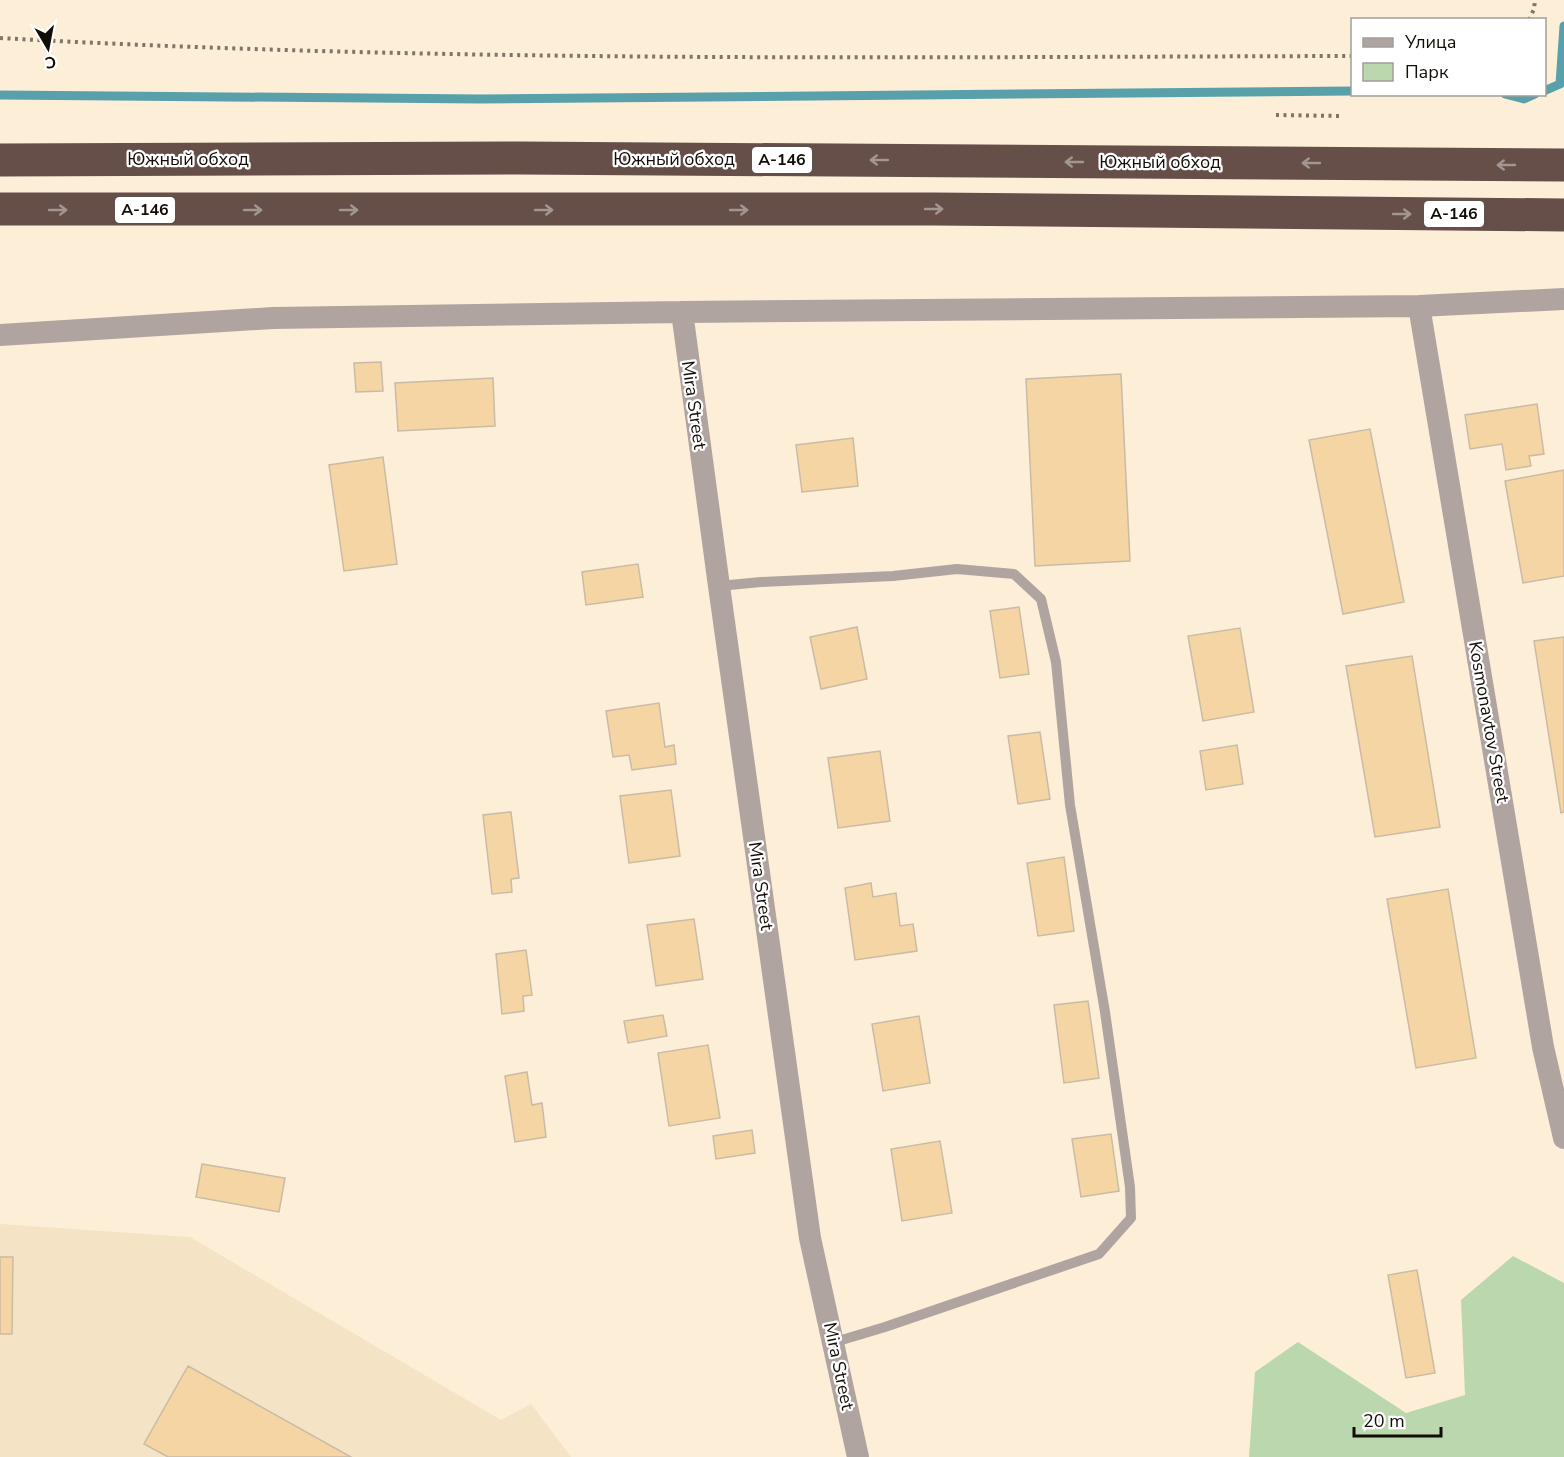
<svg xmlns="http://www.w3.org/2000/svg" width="1564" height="1457" viewBox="0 0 1564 1457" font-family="'Nunito Sans',sans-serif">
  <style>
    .built { fill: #f5e3c6 }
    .green { fill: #bad7ae }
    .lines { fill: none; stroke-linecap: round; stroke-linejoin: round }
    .stream { stroke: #58a0aa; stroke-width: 9 }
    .building { fill: #f5d5a3; stroke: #c9bba6; stroke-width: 1.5 }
    .path { stroke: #7f7567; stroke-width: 4; stroke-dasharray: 3 4.5; stroke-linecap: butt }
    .lane { stroke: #b0a4a1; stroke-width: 10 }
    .street { stroke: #b0a4a1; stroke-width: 22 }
    .highway { stroke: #664e49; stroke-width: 33 }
    .oneway { stroke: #a39592 }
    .labels { text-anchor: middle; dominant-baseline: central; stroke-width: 4.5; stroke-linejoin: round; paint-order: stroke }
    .shield { fill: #fff; stroke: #595651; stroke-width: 1.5 }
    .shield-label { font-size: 16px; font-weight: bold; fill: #120d06 }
    .street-label { font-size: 18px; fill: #120d06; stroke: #fff }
  </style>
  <rect width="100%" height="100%" fill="#fdeed8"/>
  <!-- built -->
  <path class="built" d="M0 1224 190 1237 501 1420 531 1404 571 1457H0Z"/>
  <!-- green -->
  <path class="green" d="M1513 1256 1564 1283V1457H1249L1255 1372 1298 1342 1406 1413 1465 1395 1461 1300Z"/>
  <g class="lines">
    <!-- stream -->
    <path class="stream" d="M1544 91 1560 84 1564 26
      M1505 94 1524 99 1535 94
      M0 95 481 99 1352 91"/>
  </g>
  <!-- building -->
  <path class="building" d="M381 362 383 391 356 392 354 363Z
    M1121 374 1130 561 1035 566 1026 379Z
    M493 378 495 426 398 431 395 383Z
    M1537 404 1544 454 1529 456 1531 466 1506 470 1502 444 1470 449 1465 415Z
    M1370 429 1404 602 1343 614 1309 440Z
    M853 438 858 486 802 492 796 445Z
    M383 457 397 564 344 571 329 465Z
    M1564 470V576L1523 583 1505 481Z
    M638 564 643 597 586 605 582 572Z
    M1019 607 1029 674 1000 678 990 611Z
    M857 627 867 679 821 689 810 637Z
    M1240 628 1254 712 1203 721 1188 636Z
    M1564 637V812L1561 813 1534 641Z
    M1412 656 1440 827 1375 837 1346 666Z
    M659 703 665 747 674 745 676 764 632 770 629 755 613 757 606 711Z
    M1040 732 1050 799 1018 804 1008 736Z
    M1237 745 1243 784 1206 790 1200 751Z
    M880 751 890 821 838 828 828 758Z
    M671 790 680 856 629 863 620 796Z
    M511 812 519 878 511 879 512 892 492 894 483 815Z
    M1064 857 1074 931 1038 936 1027 863Z
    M871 883 873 897 896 893 900 926 913 924 917 951 855 960 845 888Z
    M1448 889 1476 1058 1416 1068 1387 899Z
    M694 919 703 979 656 986 647 925Z
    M526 950 532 995 523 996 524 1011 502 1014 496 954Z
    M1088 1001 1099 1078 1064 1083 1054 1005Z
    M663 1015 667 1036 628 1043 624 1021Z
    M919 1016 930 1083 883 1091 872 1024Z
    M708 1045 720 1118 669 1126 658 1053Z
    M527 1072 532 1105 542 1103 546 1137 515 1142 505 1076Z
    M752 1130 755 1153 716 1159 713 1136Z
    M1111 1134 1119 1191 1081 1197 1072 1139Z
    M940 1141 952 1213 902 1221 891 1149Z
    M202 1164 285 1178 279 1212 196 1197Z
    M0 1257H13L12 1334H0Z
    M1417 1270 1435 1373 1406 1378 1388 1275Z
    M188 1366 351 1457H168L144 1444Z"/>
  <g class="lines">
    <!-- path -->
    <path class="path" d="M1529 20 1534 9 1535 0
      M0 38C450 63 902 57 1352 56
      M1276 115 1340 116"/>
    <!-- lane -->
    <path class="lane" d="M719 586 761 582 893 576 957 569 1014 574 1041 599 1056 662 1070 805 1105 1012 1130 1187 1131 1218 1099 1254 885 1327 835 1342"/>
    <!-- street -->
    <path class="street" d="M1419 306 1543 1047 1564 1138
      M682 312 719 586 810 1238 858 1457
      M0 335 273 318 682 312 1419 306 1564 299"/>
    <!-- highway -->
    <path class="highway" d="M0 160 520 158 1564 165
      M0 209H933L1564 215"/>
  </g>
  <!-- one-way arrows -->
  <defs><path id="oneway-shaft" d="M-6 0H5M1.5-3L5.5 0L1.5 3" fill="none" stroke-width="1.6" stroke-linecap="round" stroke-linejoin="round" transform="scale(1.5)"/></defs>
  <g class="oneway">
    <use href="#oneway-shaft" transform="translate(879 160) rotate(-180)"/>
    <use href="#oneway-shaft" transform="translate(1074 162) rotate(-180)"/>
    <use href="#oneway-shaft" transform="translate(1311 163) rotate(-180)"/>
    <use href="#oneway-shaft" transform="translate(1506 165) rotate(-180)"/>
    <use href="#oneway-shaft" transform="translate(934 209)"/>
    <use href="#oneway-shaft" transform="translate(58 210)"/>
    <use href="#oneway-shaft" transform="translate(253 210)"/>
    <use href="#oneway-shaft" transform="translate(349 210)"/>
    <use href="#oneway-shaft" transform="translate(544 210)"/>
    <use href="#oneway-shaft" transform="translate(739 210)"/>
    <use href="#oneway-shaft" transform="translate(1402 214)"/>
  </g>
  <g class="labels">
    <!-- shield labels -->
    <g class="shield">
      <rect x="752" y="147" width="60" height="26" rx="4.5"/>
      <rect x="115" y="197" width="60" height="26" rx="4.5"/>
      <rect x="1424" y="201" width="60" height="26" rx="4.5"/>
    </g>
    <g class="shield-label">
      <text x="782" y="160">А-146</text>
      <text x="145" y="210">А-146</text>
      <text x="1454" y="214">А-146</text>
    </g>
    <!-- street labels -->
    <g class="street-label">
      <text x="188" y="159">Южный обход</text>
      <text x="674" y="159">Южный обход</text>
      <text x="1160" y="162">Южный обход</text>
      <text transform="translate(694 405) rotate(82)">Mira Street</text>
      <text transform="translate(1489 722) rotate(80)">Kosmonavtov Street</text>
      <text transform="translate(761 886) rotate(82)">Mira Street</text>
      <text transform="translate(839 1366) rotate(78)">Mira Street</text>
    </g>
  </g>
  <!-- legend -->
  <rect x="1351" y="18" width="195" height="78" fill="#ffffff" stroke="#a09e9b" stroke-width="1.5"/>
  <rect x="1363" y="38" width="30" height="9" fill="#b0a4a1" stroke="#a09e9b" stroke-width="1.5"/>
  <text x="1405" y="48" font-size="18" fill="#120d06">Улица</text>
  <rect x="1363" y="63" width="30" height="18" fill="#bad7ae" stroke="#a09e9b" stroke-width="1.5"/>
  <text x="1405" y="78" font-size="18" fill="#120d06">Парк</text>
  <!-- north arrow -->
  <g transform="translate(48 48) rotate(170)" stroke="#ffffff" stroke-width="4.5" paint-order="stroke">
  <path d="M0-4.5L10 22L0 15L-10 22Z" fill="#120d06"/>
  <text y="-9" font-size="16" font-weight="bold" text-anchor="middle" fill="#120d06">С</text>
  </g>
  <!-- scale -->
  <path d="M1354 1427v9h87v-9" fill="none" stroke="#120d06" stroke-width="3"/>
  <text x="1363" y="1427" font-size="18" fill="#120d06" stroke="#ffffff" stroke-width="4.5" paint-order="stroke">20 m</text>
</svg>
